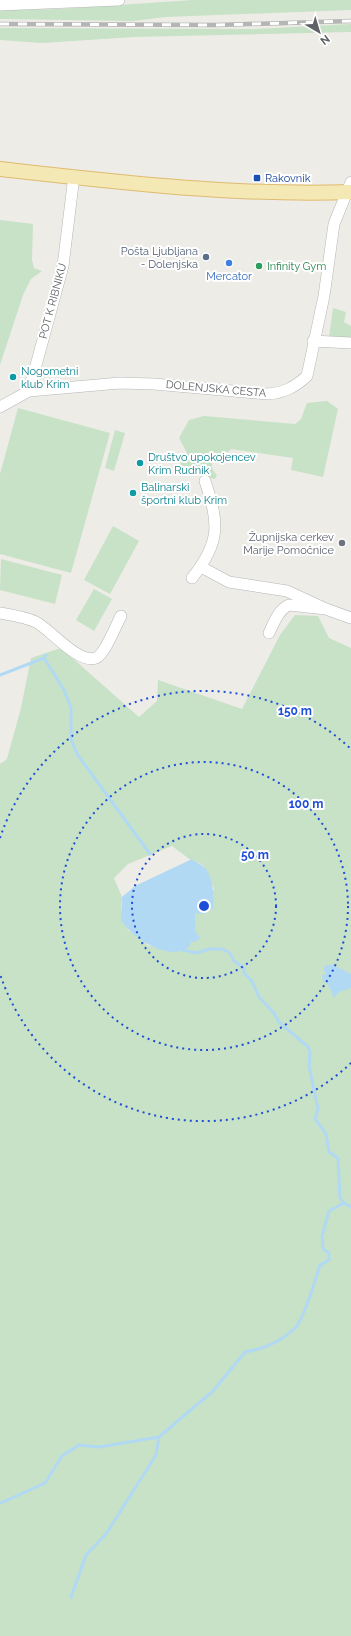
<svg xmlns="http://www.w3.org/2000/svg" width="351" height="1636" viewBox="0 0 351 1636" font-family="Raleway,sans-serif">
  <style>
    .green { fill: #c7e2c6; fill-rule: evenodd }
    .water { fill: #b1d9f4 }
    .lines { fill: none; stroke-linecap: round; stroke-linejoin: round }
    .stream { stroke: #b1d9f4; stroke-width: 3 }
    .minor-casing { stroke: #b3b6b9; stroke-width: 12 }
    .major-casing { stroke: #dfbb6f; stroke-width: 16 }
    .minor { stroke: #fff; stroke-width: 11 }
    .major { stroke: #f4e8b5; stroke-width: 14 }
    .rail-casing { stroke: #b4b5b5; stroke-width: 4.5 }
    .rail { stroke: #fff; stroke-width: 3; stroke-dasharray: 9; stroke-linecap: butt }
    .ring { fill: none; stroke: #1d4ed8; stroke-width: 2; stroke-dasharray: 2 4 }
    .transit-dot { fill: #1a4fb4; stroke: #fff; stroke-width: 1.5 }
    .service-dot { fill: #5c6f8a; stroke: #fff; stroke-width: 1.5 }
    .shop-dot { fill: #3f7fe0; stroke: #fff; stroke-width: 1.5 }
    .leisure-dot { fill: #2e9e5b; stroke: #fff; stroke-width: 1.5 }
    .culture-dot { fill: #0f9aa8; stroke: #fff; stroke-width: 1.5 }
    .worship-dot { fill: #6b7280; stroke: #fff; stroke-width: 1.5 }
    .labels { text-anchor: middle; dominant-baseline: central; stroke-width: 4; stroke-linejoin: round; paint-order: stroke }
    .transit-label { font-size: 11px; fill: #164399; stroke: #fff; text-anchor: start }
    .service-label { font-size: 11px; fill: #4e5e75; stroke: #fff; text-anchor: end }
    .leisure-label { font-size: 11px; fill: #27864d; stroke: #fff; text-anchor: start }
    .shop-label { font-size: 11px; fill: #366cbe; stroke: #fff }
    .street-label { font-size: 11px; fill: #5e6165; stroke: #fff }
    .culture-label { font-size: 11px; fill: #0d838f; stroke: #fff; text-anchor: start }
    .worship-label { font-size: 11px; fill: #5b616d; stroke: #fff; text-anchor: end }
    .centre { fill: #1d4ed8; stroke: #fff; stroke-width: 2 }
    .ring-label { font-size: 12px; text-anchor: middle; font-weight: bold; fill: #1d4ed8; stroke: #fff; stroke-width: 4; stroke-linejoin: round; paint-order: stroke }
  </style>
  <rect width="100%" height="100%" fill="#eeece6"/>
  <!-- green -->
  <path class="green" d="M193 0H351V10L166 17 133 21 0 19V10L60 9Z
    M351 24V32L134 37 42 43 0 40V28L255 29Z
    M0 220 33 224 32 260 34 268 42 271 31 279 23 295 0 365Z
    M333 308 346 312 344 322 351 326V338L329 337Z
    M327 401 338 409 323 477 291 470 293 458 231 449 228 452H224L215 456C211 464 210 468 217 475L215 479 200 476 180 464 187 453 179 438 189 420 204 416 295 424 301 419 307 403Z
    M18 408 110 433 71 573 0 554V474Z
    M115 430 125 433 114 471 105 468Z
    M113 526 139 541 110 594 84 580Z
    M1 559 62 575 55 604 0 590Z
    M94 589 112 599 94 631 76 620Z
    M295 615 318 616 329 638 351 648V1636H0V764L7 759 21 708 31 658 61 648 139 717 157 701 158 680 242 709 280 635ZM172 846 192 861 200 863 204 867 214 889 195 913V931L191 941 159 948 147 945 142 939 128 930 121 909 122 897 114 878 128 864Z"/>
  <!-- water -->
  <path class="water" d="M192 859 193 861C213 866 214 889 213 908L205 914 195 913V931L200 938 195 942 191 941 190 946C185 949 178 953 172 952 152 950 133 936 121 921L122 897 135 886Z
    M327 965H333L351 974V988L339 992 334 998 328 984 323 981 322 975H326L323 968Z"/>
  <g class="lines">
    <!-- stream -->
    <path class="stream" d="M46 655 44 658 64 690 71 708V739L77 754 150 854
      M0 675 44 658
      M344 1203 351 1207
      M1 1503 45 1483 62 1456 79 1445 99 1447 159 1437 213 1391 245 1352C263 1349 281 1342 295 1328 304 1319 316 1278 320 1265L329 1260V1253L323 1249 322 1236 329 1211 344 1203 340 1198 338 1158 329 1152 326 1134 315 1119 318 1109 309 1066 310 1052 308 1047 279 1022 274 1013 259 997 252 981 244 973V968L233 960 230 953 222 949H209L197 953 183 950V947
      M71 1597 86 1555 106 1534 156 1455 159 1437"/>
    <defs>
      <path id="minor" d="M0 5 119 0
        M313 341 351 343
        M29 391 63 266 74 176
        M0 407 29 391 120 383 154 384 267 394C283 393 294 388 307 376L324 296 334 224 351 182
        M201 567 229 582 287 591 326 609 289 605C278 610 274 623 269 633
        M192 578C221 542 219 523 205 481
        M326 609 351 618
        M0 613C12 615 25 617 36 622 51 630 78 664 96 658 105 654 116 625 121 616"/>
      <path id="major" d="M0 169C116 182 234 196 351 192"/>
    </defs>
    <!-- minor casing -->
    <use href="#minor" class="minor-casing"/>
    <!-- major casing -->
    <use href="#major" class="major-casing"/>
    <!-- minor -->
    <use href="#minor" class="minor"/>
    <!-- major -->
    <use href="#major" class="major"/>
    <defs>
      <path id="rail" d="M0 24 217 25 351 21"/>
    </defs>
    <!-- rail casing -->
    <use href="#rail" class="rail-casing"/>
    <!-- rail -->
    <use href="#rail" class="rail"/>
  </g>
  <!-- distance rings -->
  <g class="ring">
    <circle cx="204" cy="906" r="72"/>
    <circle cx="204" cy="906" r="144"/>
    <path d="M351 1063A215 215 0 0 1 0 974M0 838A215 215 0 0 1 351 749"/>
  </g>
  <!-- markers -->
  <rect class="transit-dot" x="253" y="174" width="8" height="8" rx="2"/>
  <circle class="service-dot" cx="206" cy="257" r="4"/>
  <circle class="shop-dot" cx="229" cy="263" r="4"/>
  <circle class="leisure-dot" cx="259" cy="266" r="4"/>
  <g class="culture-dot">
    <circle cx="13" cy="377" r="4"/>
    <circle cx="140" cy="463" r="4"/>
    <circle cx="133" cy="493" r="4"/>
  </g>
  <circle class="worship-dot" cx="342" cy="543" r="4"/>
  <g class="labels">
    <!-- transit labels -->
    <g class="transit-label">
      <text x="265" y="178">Rakovnik</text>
    </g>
    <!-- service labels -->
    <g class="service-label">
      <text x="198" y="251">Pošta Ljubljana<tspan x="198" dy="13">- Dolenjska</tspan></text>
    </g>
    <!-- leisure labels -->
    <g class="leisure-label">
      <text x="267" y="266">Infinity Gym</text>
    </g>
    <!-- shop labels -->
    <g class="shop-label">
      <text x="229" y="276">Mercator</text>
    </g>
    <!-- street labels -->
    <g class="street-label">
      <text transform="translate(53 301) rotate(-75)">POT K RIBNIKU</text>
      <text transform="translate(216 389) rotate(5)">DOLENJSKA CESTA</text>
    </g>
    <!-- culture labels -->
    <g class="culture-label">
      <text x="21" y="371">Nogometni<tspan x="21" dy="13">klub Krim</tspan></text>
      <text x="148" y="457">Društvo upokojencev<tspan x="148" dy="13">Krim Rudnik</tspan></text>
      <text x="141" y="487">Balinarski<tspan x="141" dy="13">športni klub Krim</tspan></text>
    </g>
    <!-- worship labels -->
    <g class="worship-label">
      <text x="334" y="537">Župnijska cerkev<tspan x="334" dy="13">Marije Pomočnice</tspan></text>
    </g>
  </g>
  <circle cx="204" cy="906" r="6" class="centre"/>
  <g class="ring-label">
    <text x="295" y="715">150 m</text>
    <text x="306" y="808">100 m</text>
    <text x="255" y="859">50 m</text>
  </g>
  <!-- north arrow -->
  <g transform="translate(319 32) rotate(142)" stroke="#ffffff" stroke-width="3" paint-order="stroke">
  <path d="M0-3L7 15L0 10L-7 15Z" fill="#5e6165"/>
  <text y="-6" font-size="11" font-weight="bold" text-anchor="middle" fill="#5e6165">N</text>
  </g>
</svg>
